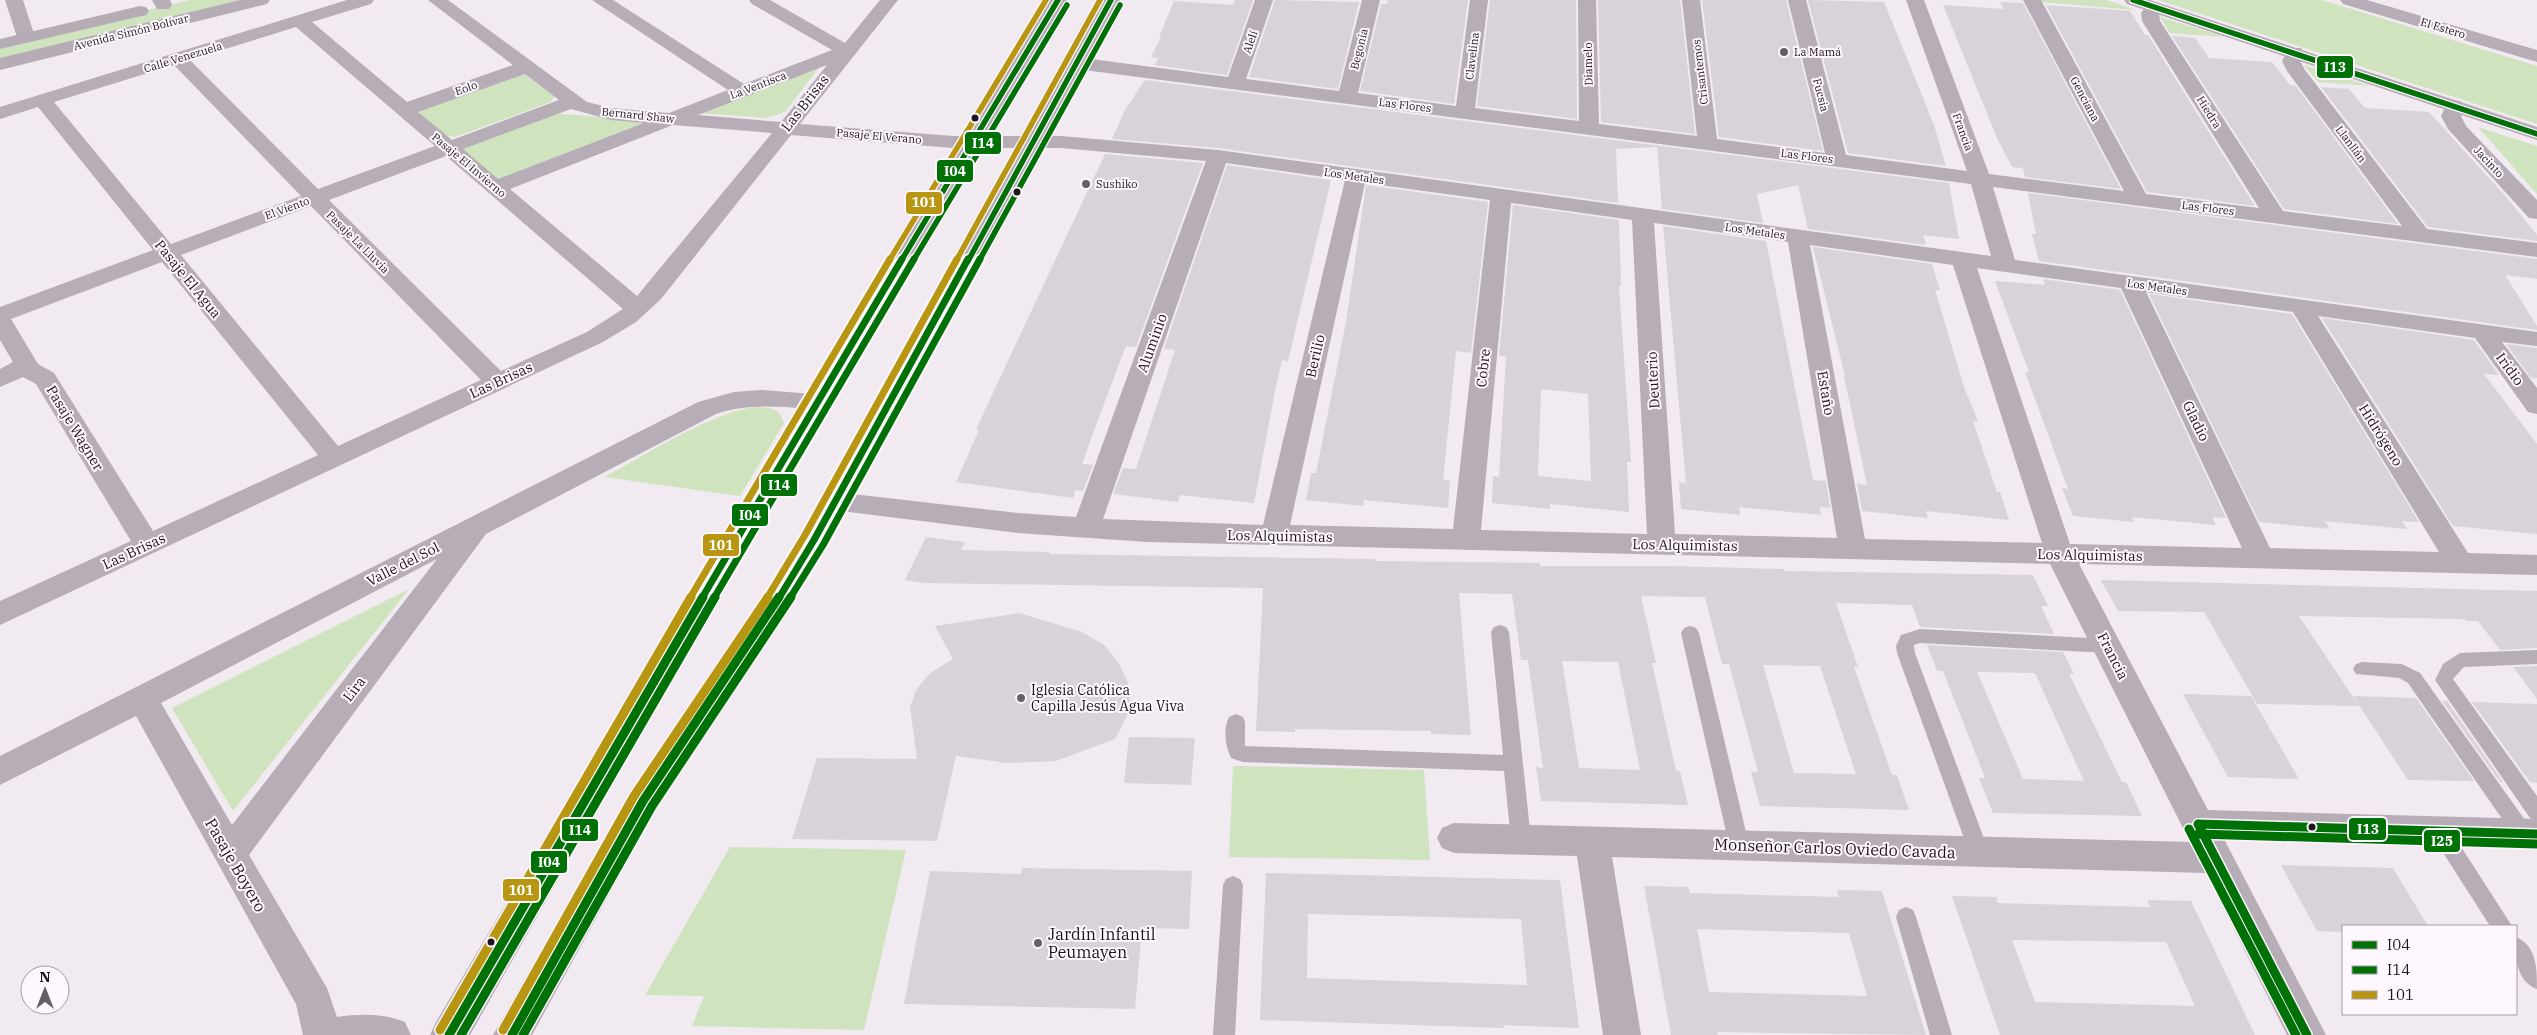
<svg xmlns="http://www.w3.org/2000/svg" width="2537" height="1035" viewBox="0 0 2537 1035" font-family="'IBM Plex Serif',serif">
  <style>
    .green { fill: #cfe3be }
    .building { fill: #d8d3d8; fill-rule: evenodd }
    .lines { fill: none; stroke-linecap: round; stroke-linejoin: round }
    .service { fill: #b6adb6; fill-rule: evenodd }
    .minor { fill: #b6adb6; fill-rule: evenodd }
    .tertiary { fill: #b6adb6; fill-rule: evenodd }
    .secondary { fill: #b6acb6; fill-rule: evenodd }
    .bus-1-far2-casing { stroke: #fef7fe; stroke-width: 8 }
    .bus-1-far1-casing { stroke: #fef7fe; stroke-width: 11 }
    .bus-1-casing { stroke: #fef7fe; stroke-width: 12 }
    .bus-2-far2-casing { stroke: #fef7fe; stroke-width: 8 }
    .bus-2-far1-casing { stroke: #fef7fe; stroke-width: 11 }
    .bus-2-casing { stroke: #fef7fe; stroke-width: 12 }
    .bus-3-far2-casing { stroke: #fef7fe; stroke-width: 8 }
    .bus-3-far1-casing { stroke: #fef7fe; stroke-width: 11 }
    .bus-3-casing { stroke: #fef7fe; stroke-width: 12 }
    .bus-4-far1-casing { stroke: #fef7fe; stroke-width: 8 }
    .bus-4-casing { stroke: #fef7fe; stroke-width: 12 }
    .bus-5-casing { stroke: #fef7fe; stroke-width: 12 }
    .bus-1-far2 { stroke: #007106; stroke-width: 5.5 }
    .bus-1-far1 { stroke: #007106; stroke-width: 7 }
    .bus-1 { stroke: #007106; stroke-width: 9 }
    .bus-2-far2 { stroke: #007106; stroke-width: 5.5 }
    .bus-2-far1 { stroke: #007106; stroke-width: 7 }
    .bus-2 { stroke: #007106; stroke-width: 9 }
    .bus-3-far2 { stroke: #b89611; stroke-width: 5.5 }
    .bus-3-far1 { stroke: #b89611; stroke-width: 7 }
    .bus-3 { stroke: #b89611; stroke-width: 9 }
    .bus-4-far1 { stroke: #007106; stroke-width: 5.5 }
    .bus-4 { stroke: #007106; stroke-width: 9 }
    .bus-5 { stroke: #007106; stroke-width: 9 }
    .poi-dot { fill: #666066; stroke: #fef7fe; stroke-width: 2 }
    .bus-dot { fill: #1b161b; stroke: #fef7fe; stroke-width: 2 }
    .labels { text-anchor: middle; dominant-baseline: central; stroke-width: 4; stroke-linejoin: round; paint-order: stroke }
    .far-street-label { font-size: 11px; fill: #1b161b; stroke: #fef7fe }
    .far-poi-label { font-size: 11px; fill: #1b161b; stroke: #fef7fe; text-anchor: start }
    .street-label { font-size: 14px; fill: #1b161b; stroke: #fef7fe }
    .poi-label { font-size: 14px; fill: #1b161b; stroke: #fef7fe; text-anchor: start }
    .near-street-label { font-size: 16px; fill: #1b161b; stroke: #fef7fe }
    .near-poi-label { font-size: 16px; fill: #1b161b; stroke: #fef7fe; text-anchor: start }
    .line-badge { stroke: #fef7fe; stroke-width: 2 }
    .badge-label { font-size: 14px; text-anchor: middle; font-weight: bold; fill: #fff }
  </style>
  <rect width="100%" height="100%" fill="#f1eaf1"/>
  <!-- green -->
  <path class="green" d="M190 0H240L0 59V46Z
    M2039 0H2107L2135 10 2040 2Z
    M2158 0H2322L2537 66V124Z
    M2160 17 2226 37 2170 33Z
    M821 65 785 112 766 118 697 113Z
    M2304 65 2370 86 2318 82Z
    M516 74H524L554 96 551 102 455 137 445 136 419 115 421 108Z
    M551 113 650 121 494 181 460 147Z
    M2478 127 2537 146V194Z
    M755 407C771 408 779 407 784 423L740 496 604 477C647 455 709 413 755 407Z
    M409 589 233 811 172 708Z
    M1233 766 1424 770 1430 860 1229 857Z
    M730 847 906 850 864 1030 692 1026 704 996 645 995Z"/>
  <!-- building -->
  <path class="building" d="M1235 0H1253L1227 75 1154 65 1159 58 1151 57 1161 37H1159L1174 1 1233 5Z
    M1275 0 1359 2 1338 89 1249 77Z
    M1388 0H1468L1454 104 1360 91 1381 4H1387Z
    M1490 0H1576L1577 119 1477 106Z
    M1598 0H1680L1695 134 1601 122Z
    M1702 0H1786L1823 151 1719 137Z
    M1808 0 1884 2 1934 125 1946 166 1848 153Z
    M2000 2 2023 3 2121 189 2025 177 2023 168 2012 167 1997 138 1943 5 2004 9Z
    M2046 5 2130 11 2145 35H2148L2255 206 2147 192Z
    M2172 36 2195 38 2209 58 2272 62 2290 85 2296 86 2398 224 2284 209Z
    M1145 80 1949 183 1959 239 1923 235 1926 245 1808 229 1798 185 1757 194 1763 223 1662 209 1657 147 1616 149 1618 203 1218 148 1112 139 1125 110Z
    M2321 87 2349 89 2365 108 2429 112 2508 199 2537 235V241L2428 227Z
    M1105 154 1203 163 1136 347 1126 346 1096 425 1082 464 1093 465 1083 491 1075 490 1073 498 956 482 979 430H976L984 412Z
    M1227 165 1331 180 1288 361 1282 360 1276 386 1254 503 1180 495 1178 502 1113 494 1123 468 1136 469 1175 350 1164 349Z
    M1366 185 1488 202 1471 353 1456 351 1443 480 1450 481 1448 508 1364 500 1363 506 1306 500 1311 473H1316L1346 322Z
    M2028 193 2537 259V279L2505 275 2537 326V330L2039 261 2032 234H2036Z
    M1513 205 1619 220 1621 286H1619L1631 462H1627L1629 512 1550 504V509L1492 503 1493 476 1499 477 1506 357 1499 355ZM1541 389 1588 394 1591 481 1538 476Z
    M1663 226 1766 241 1813 480 1826 481 1830 508 1820 507 1821 515 1739 507 1740 515 1681 509 1679 482 1686 483Z
    M1813 247 1932 264 1940 290H1935L1964 387 1978 421H1973L1997 492H2000L2009 520 1926 511 1928 518 1862 511 1857 484 1867 485 1844 376H1845Z
    M2043 279 2120 290 2226 518 2212 517 2216 525 2132 517 2134 522 2073 516 2062 488 2068 489 2025 372H2029L1995 281 2045 285Z
    M2149 294 2292 314 2419 522 2402 521 2407 529 2325 521 2330 529 2259 522Z
    M2322 318 2474 340 2499 375 2484 374 2537 444V534L2453 526Z
    M2506 344 2537 348V378H2531Z
    M926 537 965 542 961 550 1049 552V554L1375 559V561L1540 563V566H1669L1784 569 1785 571 2033 575 2048 606H2041L2054 634 1920 627 1912 605 1836 603 1858 667H1854L1892 775H1897L1909 810 1760 806 1751 772H1758L1729 664H1722L1705 597 1641 596 1656 663H1652L1676 771H1680L1688 805 1541 801 1536 767 1543 768 1528 660H1521L1512 594 1459 593 1471 735 1431 734V731L1295 729V732L1256 731 1263 588 925 583 905 580ZM1562 661 1618 662 1640 770 1579 768ZM1763 665 1820 666 1856 774 1794 773Z
    M2101 580 2537 591V648L2500 650 2478 621H2466L2464 619 2299 616 2359 706 2257 704 2204 612 2118 611Z
    M1019 613 1082 632 1104 645 1118 662 1128 683 1131 708 1115 739 1056 761 1007 763 956 756 937 841 792 839 817 758 917 759 910 707 916 690 929 674 953 659 935 626Z
    M1927 645 2063 652 2074 674H2069L2122 782H2126L2142 816 1993 813 1979 778H1985L1943 671H1937ZM1977 672 2035 673 2084 781 2023 779Z
    M2537 666V699L2513 667Z
    M2183 694 2251 696 2299 779 2228 777Z
    M2353 696 2416 698 2474 781 2408 780Z
    M2442 701H2447L2503 782H2500Z
    M2472 702 2537 704V783L2530 782Z
    M1129 737 1195 738 1191 785 1124 783Z
    M2281 865 2393 868 2428 926H2343V932L2317 931Z
    M1022 868 1192 871 1189 929 1142 928 1135 1009 904 1004 930 871 1021 874Z
    M1266 873 1560 880 1579 1028 1503 1025 1504 1028 1260 1020ZM1308 914 1521 919 1527 985 1307 978Z
    M1644 886 1688 887 1690 893 1839 897 1837 890 1882 891 1926 1035 1717 1032 1718 1035H1671ZM1697 929 1849 933 1867 996 1709 992Z
    M1952 896 1996 897 1998 903 2150 907 2147 900 2191 901 2255 1035H2000ZM2012 940 2166 942 2195 1006 2035 1002Z"/>
  <g class="lines">
    <!-- service -->
    <path class="service" d="M1500 625 1506 627 1509 632 1531 840 1528 846 1521 849 1514 846 1511 840 1504 771 1243 762 1231 758C1225 745 1223 729 1229 717L1236 714 1243 717 1245 722V746L1503 755 1491 632 1494 627Z
      M1690 626 1696 628 1699 633 1749 845 1746 851 1739 854 1732 851 1729 845 1681 633 1684 628Z
      M1920 629 2108 639 2114 641 2117 646 2114 651 2108 653 1920 643 1914 645 1915 653 1989 852 1986 858 1979 861 1972 858 1969 852 1897 653 1896 646 1901 635Z
      M2537 650V664L2464 667 2453 679 2537 796V820L2530 818 2435 680 2443 664 2460 653Z
      M2362 662 2402 664 2420 673 2530 827 2533 833 2530 839 2523 842 2516 839 2408 683 2399 678 2356 674 2353 669 2356 664Z
      M2440 822 2447 825 2512 926H2490L2433 837 2430 831 2433 825Z
      M1233 876 1240 879 1243 885 1235 1035H1213L1223 885 1226 879Z
      M1906 907 1913 910 1916 917 1952 1035H1930L1896 917 1899 910Z
      M2516 937C2537 946 2537 969 2537 989 2516 981 2515 957 2516 937Z"/>
    <!-- minor -->
    <path class="minor" d="M5 0H23L35 37 32 41H20L17 37Z
      M152 0H170L172 5 169 9H157Z
      M347 0H374L371 4 312 22 407 102 513 65 428 0H448L587 102 611 108 669 113 728 90 592 0H613L744 84 832 50 752 4 749 0H770L845 43 880 0H898L800 124 953 136H1061L1218 150 1991 256 1971 184 1076 69 1069 67 1067 63 1069 59 1076 57 1228 77 1255 0H1273L1246 79 1339 91 1362 0H1380L1358 93 1456 106 1470 0H1488L1475 108 1579 121 1578 0H1596L1599 124 1697 136 1682 0H1700L1717 139 1825 153 1788 0H1806L1846 155 1967 171 1906 0H1924L1989 174 2124 191 2023 0H2041L2146 194 2259 208 2142 21 2141 13 2148 3H2160L2163 7 2159 13 2160 21 2283 211 2402 226 2287 71 2282 61 2289 48H2301L2304 52 2300 61 2305 70 2427 229 2537 243V257L1993 187 2015 260 2537 332V346L2502 342 2537 388V414L2528 412 2475 338 2318 316 2468 553 2537 555V575L2079 564 2208 810 2537 819V849L2224 839 2326 1035H2287L2206 873 1612 857 1641 1035H1603L1577 856 1454 853 1442 848 1437 838 1442 828 1454 823 2190 842 2050 564 1147 542 1018 533 825 509 821 502 825 495 835 492 1018 513 1076 517 1206 161 1061 148H953L791 135 661 299 636 322 603 342 0 625V601L131 541 36 384 23 377 0 387V369L13 362 0 340V307L153 250 38 107 0 119V107ZM296 27 435 146 318 189 190 60ZM174 65 301 196 171 244 54 102ZM827 65 781 122 698 115ZM525 74 559 100 452 140 418 112ZM571 109 611 120 644 123 498 179 463 149ZM673 125 772 133 637 296 510 189ZM446 156 623 309 587 332 501 371 329 200ZM1226 163 1345 180 1263 525 1103 519ZM1365 183 1490 200 1453 529 1290 525ZM1511 203 1632 220 1647 534 1481 530ZM311 206 481 380 338 446 181 255ZM1654 223 1788 242 1837 538 1675 534ZM1810 245 1953 265 2042 543 1865 539ZM162 262 318 455 153 531 54 373 38 364 11 319ZM1977 268 2121 288 2242 548 2070 544ZM2146 292 2293 312 2439 552 2270 548Z
      M2340 0H2367L2537 50V62L2343 4Z
      M2455 100 2462 102 2465 106 2461 116 2466 126 2537 200V219L2529 218 2448 129 2441 116 2448 102Z
      M761 390 825 395 829 401 825 407C812 410 799 408 786 407 762 406 739 406 716 414L486 534 249 855 327 988 337 1017C360 1014 383 1013 405 1022L411 1035H303L296 1004 136 716 0 785V756L698 402 734 392ZM437 559 232 825 161 703Z"/>
    <!-- tertiary -->
    <path class="tertiary" d="M2124 0H2150L2537 127V140L2127 4Z"/>
    <!-- secondary -->
    <path class="secondary" d="M240 0H270L267 4 0 70V58Z
      M1049 0H1067L829 401 470 1035H430L436 1022 803 401Z
      M1102 0H1120L824 547 772 633 655 811 532 1035H493L631 791 752 617 803 535Z
      M140 6 146 7 149 11 146 15 0 49V39Z"/>
    <defs>
      <path id="bus-1-far2" d="M901 261 1058 0
        M968 261 1111 0"/>
      <path id="bus-1-far1" d="M702 598 902 259
        M779 598 814 540 968 259"/>
      <path id="bus-1" d="M449 1035 703 597
        M512 1035 643 801 779 597"/>
      <path id="bus-2-far2" d="M913 261 1067 5
        M979 261 1120 5"/>
      <path id="bus-2-far1" d="M714 598 914 259
        M790 598 823 545 980 259"/>
      <path id="bus-2" d="M461 1035 715 597
        M523 1035 652 806 791 597"/>
      <path id="bus-3-far2" d="M889 261 1046 0
        M956 261 1100 0"/>
      <path id="bus-3-far1" d="M690 598 890 259
        M767 598 805 535 957 259"/>
      <path id="bus-3" d="M440 1030 691 597
        M503 1030 634 796 768 597"/>
      <path id="bus-4-far1" d="M2133 0 2537 134"/>
      <path id="bus-4" d="M2198 824 2537 834
        M2198 824 2307 1035"/>
      <path id="bus-5" d="M2189 829 2296 1035
        M2198 834 2537 844"/>
    </defs>
    <!-- bus-1-far2 casing -->
    <use href="#bus-1-far2" class="bus-1-far2-casing"/>
    <!-- bus-1-far1 casing -->
    <use href="#bus-1-far1" class="bus-1-far1-casing"/>
    <!-- bus-1 casing -->
    <use href="#bus-1" class="bus-1-casing"/>
    <!-- bus-2-far2 casing -->
    <use href="#bus-2-far2" class="bus-2-far2-casing"/>
    <!-- bus-2-far1 casing -->
    <use href="#bus-2-far1" class="bus-2-far1-casing"/>
    <!-- bus-2 casing -->
    <use href="#bus-2" class="bus-2-casing"/>
    <!-- bus-3-far2 casing -->
    <use href="#bus-3-far2" class="bus-3-far2-casing"/>
    <!-- bus-3-far1 casing -->
    <use href="#bus-3-far1" class="bus-3-far1-casing"/>
    <!-- bus-3 casing -->
    <use href="#bus-3" class="bus-3-casing"/>
    <!-- bus-4-far1 casing -->
    <use href="#bus-4-far1" class="bus-4-far1-casing"/>
    <!-- bus-4 casing -->
    <use href="#bus-4" class="bus-4-casing"/>
    <!-- bus-5 casing -->
    <use href="#bus-5" class="bus-5-casing"/>
    <!-- bus-1-far2 -->
    <use href="#bus-1-far2" class="bus-1-far2"/>
    <!-- bus-1-far1 -->
    <use href="#bus-1-far1" class="bus-1-far1"/>
    <!-- bus-1 -->
    <use href="#bus-1" class="bus-1"/>
    <!-- bus-2-far2 -->
    <use href="#bus-2-far2" class="bus-2-far2"/>
    <!-- bus-2-far1 -->
    <use href="#bus-2-far1" class="bus-2-far1"/>
    <!-- bus-2 -->
    <use href="#bus-2" class="bus-2"/>
    <!-- bus-3-far2 -->
    <use href="#bus-3-far2" class="bus-3-far2"/>
    <!-- bus-3-far1 -->
    <use href="#bus-3-far1" class="bus-3-far1"/>
    <!-- bus-3 -->
    <use href="#bus-3" class="bus-3"/>
    <!-- bus-4-far1 -->
    <use href="#bus-4-far1" class="bus-4-far1"/>
    <!-- bus-4 -->
    <use href="#bus-4" class="bus-4"/>
    <!-- bus-5 -->
    <use href="#bus-5" class="bus-5"/>
  </g>
  <!-- markers -->
  <g class="poi-dot">
    <circle cx="1784" cy="52" r="5"/>
    <circle cx="1086" cy="184" r="5"/>
    <circle cx="1021" cy="698" r="5"/>
    <circle cx="1038" cy="943" r="5"/>
  </g>
  <g class="bus-dot">
    <circle cx="975" cy="118" r="4.5"/>
    <circle cx="1017" cy="192" r="4.5"/>
    <circle cx="2312" cy="827" r="4.5"/>
    <circle cx="491" cy="942" r="4.5"/>
  </g>
  <g class="labels">
    <!-- far-street labels -->
    <g class="far-street-label">
      <text transform="translate(2443 28) rotate(17)">El Estero</text>
      <text transform="translate(131 32) rotate(-14)">Avenida Simón Bolívar</text>
      <text transform="translate(1250 42) rotate(-71)">Alelí</text>
      <text transform="translate(1359 49) rotate(-76)">Begonia</text>
      <text transform="translate(1472 56) rotate(-83)">Clavelina</text>
      <text transform="translate(183 57) rotate(-17)">Calle Venezuela</text>
      <text transform="translate(1588 64) rotate(-91)">Diamelo</text>
      <text transform="translate(1700 72) rotate(-97)">Crisantemos</text>
      <text transform="translate(758 85) rotate(-21)">La Ventisca</text>
      <text transform="translate(466 88) rotate(-19)">Eolo</text>
      <text transform="translate(1821 95) rotate(76)">Fucsia</text>
      <text transform="translate(2085 99) rotate(62)">Genciana</text>
      <text transform="translate(1405 105) rotate(7)">Las Flores</text>
      <text transform="translate(2209 112) rotate(58)">Hiedra</text>
      <text transform="translate(638 115) rotate(6)">Bernard Shaw</text>
      <text transform="translate(1963 132) rotate(70)">Francia</text>
      <text transform="translate(879 136) rotate(5)">Pasaje El Verano</text>
      <text transform="translate(2351 144) rotate(53)">Llanllán</text>
      <text transform="translate(1807 156) rotate(7)">Las Flores</text>
      <text transform="translate(2489 162) rotate(47)">Jacinto</text>
      <text transform="translate(469 165) rotate(40)">Pasaje El Invierno</text>
      <text transform="translate(1354 176) rotate(8)">Los Metales</text>
      <text transform="translate(287 208) rotate(-20)">El Viento</text>
      <text transform="translate(2208 208) rotate(7)">Las Flores</text>
      <text transform="translate(1755 231) rotate(8)">Los Metales</text>
      <text transform="translate(358 242) rotate(45)">Pasaje La Lluvia</text>
      <text transform="translate(2157 287) rotate(8)">Los Metales</text>
    </g>
    <!-- far-poi labels -->
    <g class="far-poi-label">
      <text x="1794" y="52">La Mamá</text>
      <text x="1096" y="184">Sushiko</text>
    </g>
    <!-- street labels -->
    <g class="street-label">
      <text transform="translate(805 103) rotate(-52)">Las Brisas</text>
      <text transform="translate(188 279) rotate(51)">Pasaje El Agua</text>
      <text transform="translate(1152 343) rotate(-70)">Aluminio</text>
      <text transform="translate(1315 356) rotate(-77)">Berilio</text>
      <text transform="translate(1483 368) rotate(-84)">Cobre</text>
      <text transform="translate(2510 369) rotate(54)">Iridio</text>
      <text transform="translate(501 380) rotate(-25)">Las Brisas</text>
      <text transform="translate(1653 380) rotate(-93)">Deuterio</text>
      <text transform="translate(1826 393) rotate(80)">Estaño</text>
      <text transform="translate(2196 421) rotate(64)">Gladio</text>
      <text transform="translate(75 428) rotate(59)">Pasaje Wagner</text>
      <text transform="translate(2381 435) rotate(58)">Hidrógeno</text>
      <text transform="translate(1280 536) rotate(1)">Los Alquimistas</text>
      <text transform="translate(1685 545) rotate(1)">Los Alquimistas</text>
      <text transform="translate(134 551) rotate(-25)">Las Brisas</text>
      <text transform="translate(2090 555) rotate(1)">Los Alquimistas</text>
      <text transform="translate(403 564) rotate(-27)">Valle del Sol</text>
      <text transform="translate(2113 656) rotate(63)">Francia</text>
      <text transform="translate(354 689) rotate(-53)">Lira</text>
    </g>
    <!-- poi labels -->
    <g class="poi-label">
      <text x="1031" y="690">Iglesia Católica<tspan x="1031" dy="16">Capilla Jesús Agua Viva</tspan></text>
    </g>
    <!-- near-street labels -->
    <g class="near-street-label">
      <text transform="translate(1835 848) rotate(2)">Monseñor Carlos Oviedo Cavada</text>
      <text transform="translate(236 865) rotate(60)">Pasaje Boyero</text>
    </g>
    <!-- near-poi labels -->
    <g class="near-poi-label">
      <text x="1048" y="934">Jardín Infantil<tspan x="1048" dy="18">Peumayen</tspan></text>
    </g>
  </g>
  <g class="line-badge">
    <rect x="2316" y="55" width="38" height="24" rx="5" fill="#007106"/>
    <rect x="964" y="131" width="38" height="24" rx="5" fill="#007106"/>
    <rect x="936" y="159" width="38" height="24" rx="5" fill="#007106"/>
    <rect x="905" y="191" width="38" height="24" rx="5" fill="#b89611"/>
    <rect x="760" y="473" width="38" height="24" rx="5" fill="#007106"/>
    <rect x="731" y="503" width="38" height="24" rx="5" fill="#007106"/>
    <rect x="702" y="533" width="38" height="24" rx="5" fill="#b89611"/>
    <rect x="2348" y="817" width="39" height="24" rx="5" fill="#007106"/>
    <rect x="561" y="818" width="38" height="24" rx="5" fill="#007106"/>
    <rect x="2423" y="829" width="38" height="24" rx="5" fill="#007106"/>
    <rect x="530" y="850" width="38" height="24" rx="5" fill="#007106"/>
    <rect x="502" y="878" width="38" height="24" rx="5" fill="#b89611"/>
  </g>
  <g class="badge-label">
    <text x="2335" y="72">I13</text>
    <text x="983" y="148">I14</text>
    <text x="955" y="176">I04</text>
    <text x="924" y="207">101</text>
    <text x="779" y="490">I14</text>
    <text x="750" y="520">I04</text>
    <text x="721" y="550">101</text>
    <text x="2368" y="834">I13</text>
    <text x="580" y="835">I14</text>
    <text x="2442" y="846">I25</text>
    <text x="549" y="867">I04</text>
    <text x="521" y="895">101</text>
  </g>
  <!-- legend -->
  <rect x="2342" y="925" width="175" height="90" fill="#fef7fe" stroke="#a39da3"/>
  <rect x="2352" y="941" width="25" height="8" fill="#007106" stroke="#a39da3"/>
  <text x="2387" y="950" font-size="15" fill="#1b161b">I04</text>
  <rect x="2352" y="966" width="25" height="8" fill="#007106" stroke="#a39da3"/>
  <text x="2387" y="975" font-size="15" fill="#1b161b">I14</text>
  <rect x="2352" y="991" width="25" height="8" fill="#b89611" stroke="#a39da3"/>
  <text x="2387" y="1000" font-size="15" fill="#1b161b">101</text>
  <!-- north arrow -->
  <g transform="translate(45 990)"><circle r="24" fill="#fef7fe" stroke="#a39da3"/>
  <path d="M0-4L9 19L0 12L-9 19Z" fill="#666066"/>
  <text y="-8" font-size="14" font-weight="bold" text-anchor="middle" fill="#1b161b">N</text>
  </g>
</svg>
